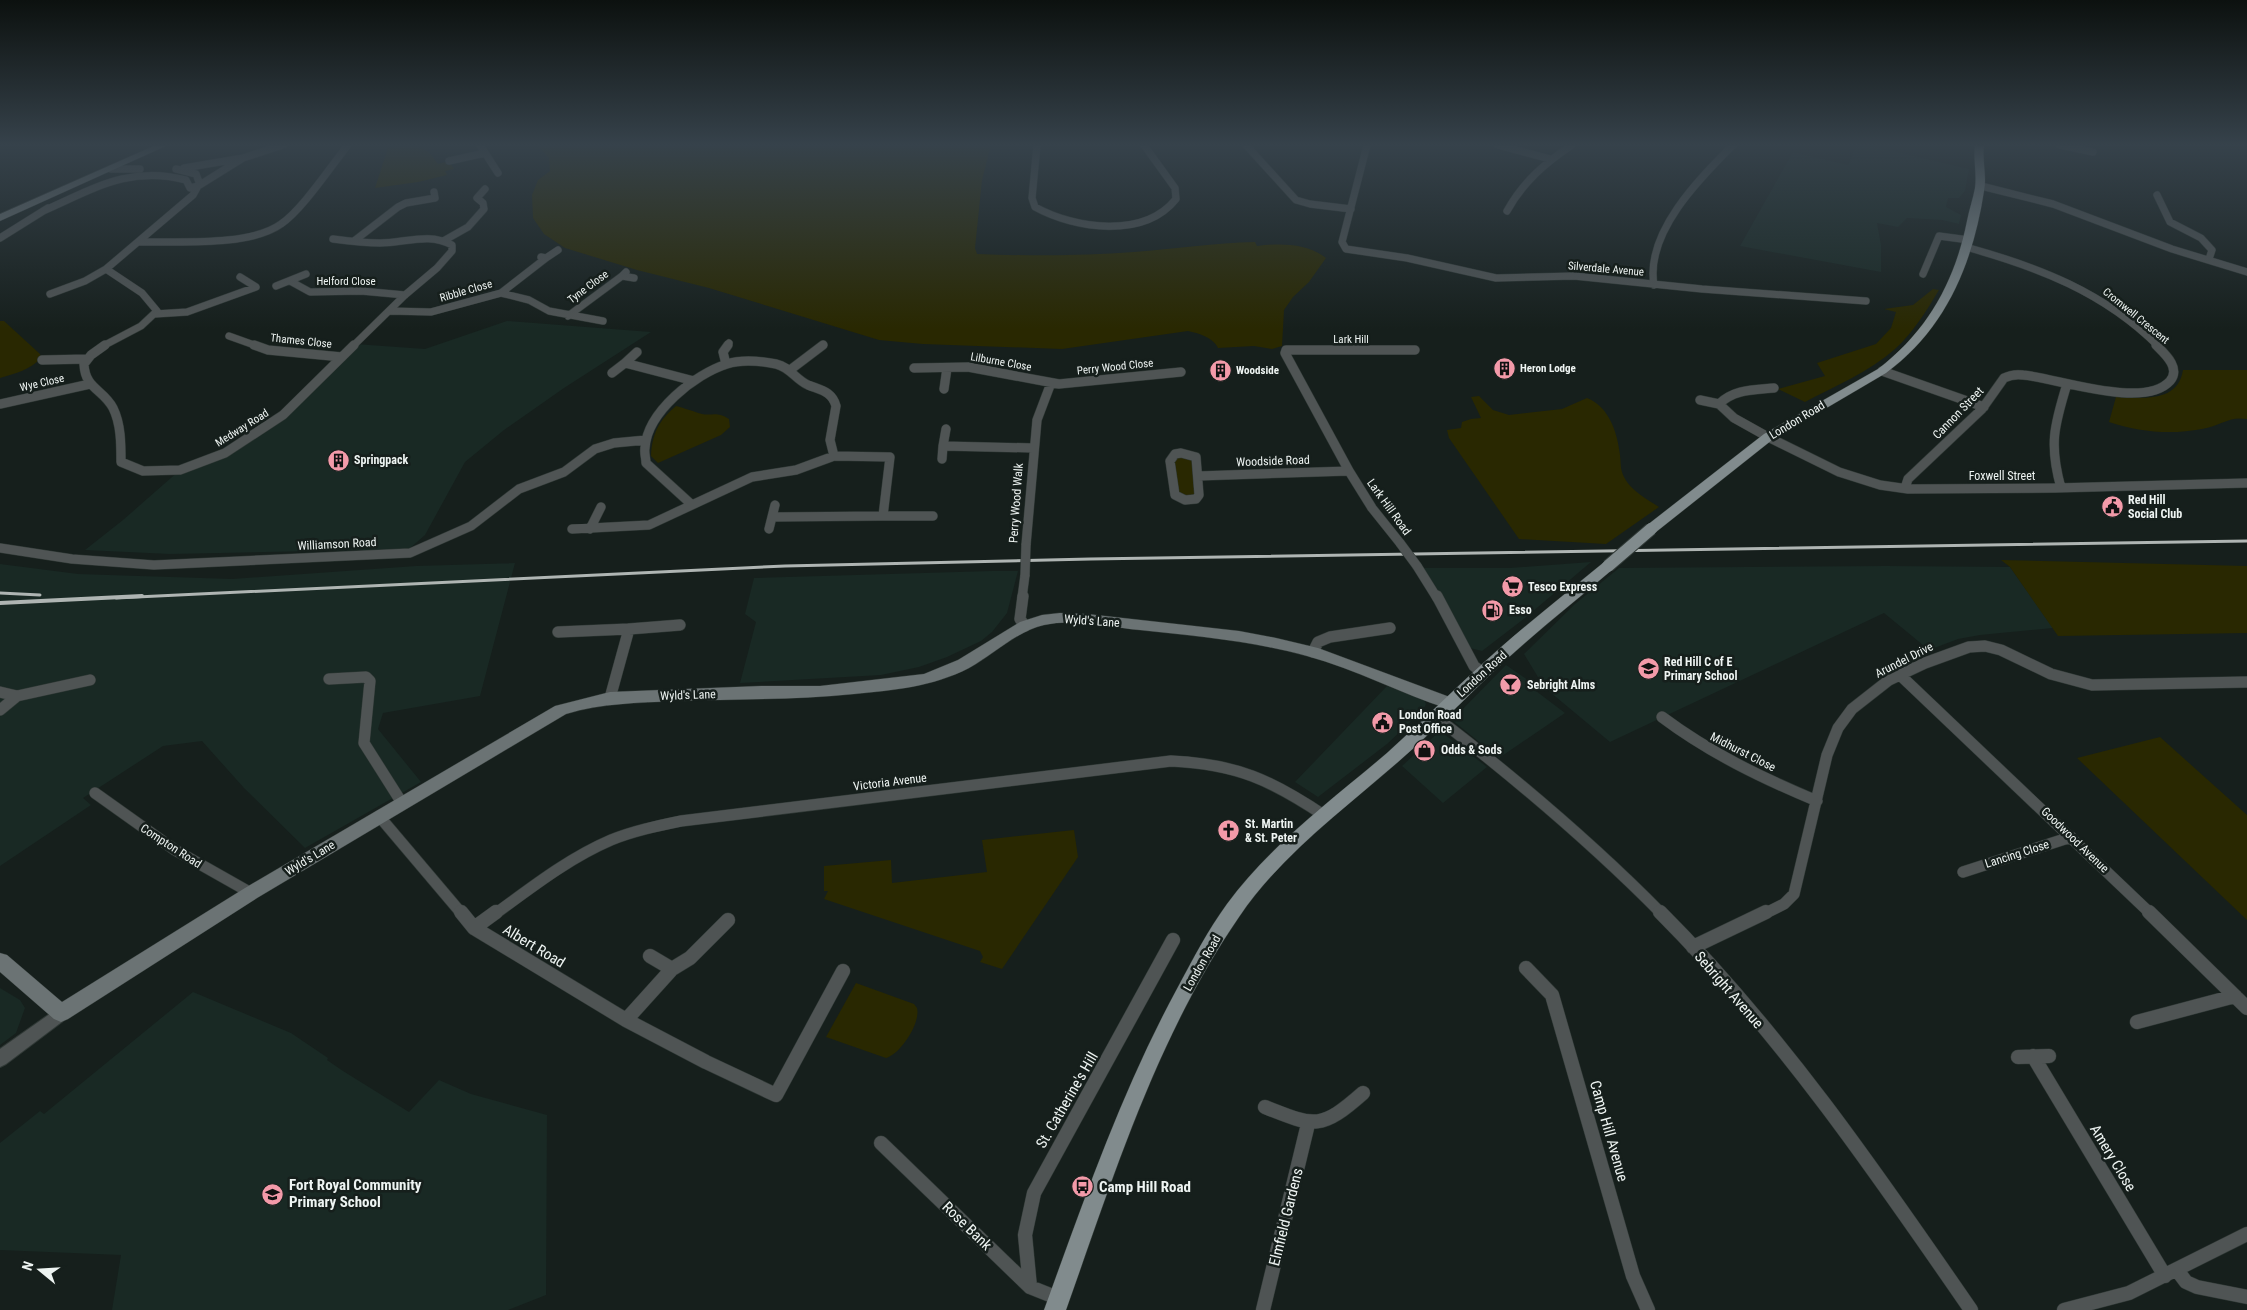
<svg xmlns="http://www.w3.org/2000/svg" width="2247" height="1310" viewBox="0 0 2247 1310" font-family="'Roboto Condensed',sans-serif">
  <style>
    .built { fill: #192924 }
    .green { fill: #292801 }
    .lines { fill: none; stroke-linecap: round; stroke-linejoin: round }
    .minor-far3-casing { stroke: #303936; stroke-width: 8 }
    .minor-far2-casing { stroke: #303936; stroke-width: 10 }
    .minor-far1-casing { stroke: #303936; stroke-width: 12 }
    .minor-casing { stroke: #303936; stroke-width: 15 }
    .tertiary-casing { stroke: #303936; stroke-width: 2 }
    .secondary-casing { stroke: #303936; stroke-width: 1 }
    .primary-casing { stroke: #303936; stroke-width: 1 }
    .minor-far3 { stroke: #4f5454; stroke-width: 7 }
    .minor-far2 { stroke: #4f5454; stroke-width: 9 }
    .minor-far1 { stroke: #4f5454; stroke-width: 11 }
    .minor { stroke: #4f5454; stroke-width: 14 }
    .tertiary { fill: #4f5454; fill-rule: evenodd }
    .secondary { fill: #6b7374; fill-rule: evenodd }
    .primary { fill: #818b8d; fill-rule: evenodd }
    .rail-far1 { stroke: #afb5b3; stroke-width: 3 }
    .rail { stroke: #afb5b3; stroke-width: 4 }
    .minor-bridge-casing { stroke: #303936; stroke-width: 10; stroke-linecap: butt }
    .primary-bridge-casing { stroke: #303936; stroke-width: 14; stroke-linecap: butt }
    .minor-bridge { stroke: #4f5454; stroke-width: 9 }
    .primary-bridge { stroke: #818b8d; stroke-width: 12 }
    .labels { text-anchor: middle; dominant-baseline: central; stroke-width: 5; stroke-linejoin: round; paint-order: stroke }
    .far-street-label { font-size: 11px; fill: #eef4f2; stroke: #161f1c }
    .far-poi-label { font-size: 11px; font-weight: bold; fill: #eef4f2; stroke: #161f1c; text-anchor: start }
    .street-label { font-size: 12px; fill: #eef4f2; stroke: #161f1c }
    .poi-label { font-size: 12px; font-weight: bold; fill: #eef4f2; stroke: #161f1c; text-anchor: start }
    .near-street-label { font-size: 15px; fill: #eef4f2; stroke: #161f1c }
    .near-poi-label { font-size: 15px; font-weight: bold; fill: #eef4f2; stroke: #161f1c; text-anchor: start }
  </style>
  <rect width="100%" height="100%" fill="#161f1c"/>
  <!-- built -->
  <path class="built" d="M1857 145H1866L1969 169 1965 191 1959 198H1948L1946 207 1961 215 1959 224 1942 220 1907 218 1898 227 1877 223 1881 245V272L1740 246 1793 152 1848 165Z
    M507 321 651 332 564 388 504 430 465 462 425 535 409 549 170 554 85 550 123 520 180 470 225 453 283 415 355 344 425 349Z
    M1591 562 1525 618 1482 651 1470 648 1446 602 1423 568H1510Z
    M515 563 480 696 383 713 378 729 421 782 305 848 244 788 202 741 163 746 83 798 91 805 0 866V564L78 574 232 579 416 566Z
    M1886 566 2010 567 2053 628 1980 635 1958 639 1929 650 1884 613 1610 742 1544 687 1524 654 1575 604 1619 568Z
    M992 571H1018L1007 613 992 632 981 641 947 657 919 667 881 675 740 683 756 622 745 614 754 578Z
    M1506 665 1535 685 1532 688 1565 713 1499 758 1452 720Z
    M1387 686 1424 700 1426 704 1423 710 1387 744 1318 797 1295 782Z
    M1440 731 1487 767 1443 803 1402 766Z
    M0 988 20 1000 25 1008 16 1033 0 1045Z
    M193 992 291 1033 328 1058 327 1060 343 1071 409 1112 439 1080 471 1094 547 1115 546 1295 508 1310H112L121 1255 0 1250V1143L40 1111 44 1114Z"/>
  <!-- green -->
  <path class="green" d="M537 145H991L982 180 975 248 977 254C1028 256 1082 256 1134 252 1174 249 1215 243 1255 242L1257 246C1280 243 1307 243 1326 258L1309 282 1293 297 1284 310 1282 346 1272 349 1254 346 1218 348C1214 338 1198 333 1188 331L1062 349 923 344 879 340 709 288 637 270 565 248 544 234 533 218 532 195 538 180 550 171 549 158Z
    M414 146 428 151 438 164 449 161 454 169 445 171 447 175 418 182 375 188 388 148Z
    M1933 289 1939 290C1927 310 1913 333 1895 349 1869 372 1835 386 1805 402L1778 389 1825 376 1817 363 1876 344 1891 328 1896 312 1884 309 1913 305Z
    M0 321H4L40 354 41 358C30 370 16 373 0 378Z
    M2183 370H2247V419C2228 416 2221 426 2202 429 2171 435 2138 432 2109 422L2116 397C2142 398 2178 403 2183 370Z
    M1479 396 1493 410 1509 415 1562 409 1587 398C1609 407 1617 431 1620 455 1621 463 1620 469 1624 477 1631 491 1647 499 1659 507L1606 544 1519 539 1449 438 1447 430 1461 428 1462 422 1471 419 1481 418 1471 397Z
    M676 406C684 408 695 412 702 414 712 416 717 411 729 419L730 427 721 435 658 463 651 456C652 434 659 420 676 406Z
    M1180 456 1193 460 1195 495 1193 497 1177 494 1174 458Z
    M2001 560 2247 566V633L2058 636 2010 567Z
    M2160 737 2247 815V920L2077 758Z
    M1074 830 1078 857 1002 969 980 962 983 957 980 951 824 899 828 891H824V866L891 860 892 883 987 872 982 840Z
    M856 983 914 1004 917 1008C921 1022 901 1054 886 1058L826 1037Z"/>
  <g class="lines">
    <defs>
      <path id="minor-far3" d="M480 145 498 173
        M1037 145 1032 198 1035 207C1075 229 1144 239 1176 199L1175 188 1144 145
        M1246 145 1296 200 1310 204 1351 209
        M1367 145 1342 242 1346 249 1407 258 1496 278 1574 276 1702 289 1866 301
        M1498 145 1550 159
        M2060 145 2093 152
        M449 161 485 153
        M184 168 243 158 283 145
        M111 169H140
        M1981 186 2053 204 2172 249 2247 272
        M2157 195 2170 222 2201 238 2212 250 2209 259
        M43 211C93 189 130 165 186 180L190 188 198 186 199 182 196 174 176 169
        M1507 211C1523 182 1545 163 1572 145
        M0 238 48 208
        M333 239C348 241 364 243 380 243 405 243 429 232 452 245V251L437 268 405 295 353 346
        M445 240 468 227 484 209 483 203 477 198 485 189
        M354 241 398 207 406 203 435 198 434 192
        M138 242C177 241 249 247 281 224 302 210 331 166 348 145
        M1966 247C2038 267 2104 292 2158 346
        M541 257 546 258 558 250
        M626 272 622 276 634 278
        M1923 274 1939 236 1969 240
        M290 281 310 292 361 291 405 295
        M1654 285C1645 233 1699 179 1733 145
        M276 286 306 274
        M501 293 546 258
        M50 294 85 281 106 269 193 195 198 186 243 158
        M390 311 431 312 501 293 529 300 549 311 603 321
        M155 314 187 312 256 287 240 277
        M568 316 622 276
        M229 336 257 346
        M103 346 141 326 157 311 142 293 106 269
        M727 346 729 343"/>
      <path id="minor-far2" d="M105 345 91 355 84 364C85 389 103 389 113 408 121 424 121 444 121 462L143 471 180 470 225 453 283 415 354 345
        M254 345 268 350 342 357
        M637 352 625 363 694 381
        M42 360 87 359
        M726 364 723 352 728 345
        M914 368 968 367 1059 384 1181 372
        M790 370 823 345
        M1882 371 1984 407
        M612 373 625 363
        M1774 388C1754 390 1734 389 1719 404L1734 418 1768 437 1839 472 1880 485 1908 489 2055 488 2247 483
        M944 389 947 368
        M1700 400 1719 404
        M0 404 90 384
        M946 429 943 446 1033 448
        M1181 453 1196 457 1199 495 1196 499 1185 500 1175 495 1170 461 1175 454Z
        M942 459 943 446
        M1198 476 1349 471
        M2061 488C2049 445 2054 426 2067 384
        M1908 489 1906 485 1908 479 1982 409 2004 378C2010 375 2016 374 2023 375 2057 378 2144 410 2170 381 2181 368 2165 354 2156 345
        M691 504 646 463C646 458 644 453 645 448 647 412 695 374 727 364 742 359 761 361 776 364 790 367 795 379 808 385 820 390 832 391 836 406L830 440 834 456
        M773 517 883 516
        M572 529 649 525 752 477 796 470 834 456 890 457 883 516H933
        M590 529 601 507
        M769 529 775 505
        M1400 543 1372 508 1349 471 1285 353 1286 350H1415
        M1026 545 1037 420 1051 383
        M0 548 72 559 154 565 410 553 471 526 519 489 564 472 595 449 614 443 646 440
        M1417 566 1437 598
        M1022 598 1025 575"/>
      <path id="minor-far1" d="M1023 596 1020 619 1025 626
        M1437 596 1474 666 1483 673
        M558 632 629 629
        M1313 652 1318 642 1330 637 1390 628
        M1900 675 2151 914
        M329 679 366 677 370 681 364 743 402 803
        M0 692 17 696 0 710
        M17 696 90 680
        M610 698 629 629 680 625
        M1436 717C1515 778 1591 842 1662 914
        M1662 717C1710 753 1762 778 1817 801
        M95 793 175 850 251 893
        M379 816 462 914
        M1963 872 2071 837
        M495 914C532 887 569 858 611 840 633 831 657 826 681 821L1171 761C1237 764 1271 780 1325 816
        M1764 914 1784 904 1794 894 1827 755 1838 728 1852 709 1889 680 1925 663 1969 647 1985 646 2001 650 2051 674 2092 685 2247 682"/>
      <path id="minor" d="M461 912 474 928 626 1020 706 1062 776 1095 843 971
        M1660 912C1779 1031 1876 1172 1971 1310
        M2149 912 2247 1008
        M474 928 496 912
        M1693 947 1766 912
        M650 956 672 969
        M1526 968 1552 995 1633 1276 1648 1310
        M626 1020 672 969 690 958 728 920
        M2137 1022 2235 996
        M2033 1056 2165 1276
        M2018 1057 2049 1056
        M1265 1107C1315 1127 1321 1130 1363 1093
        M881 1143 1030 1287 1060 1299
        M2177 1270 2186 1282 2197 1287 2247 1297
        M1030 1287 1025 1235 1034 1193 1173 940
        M1263 1310 1308 1124
        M2064 1310 2129 1293 2247 1234"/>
      <path id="tertiary" d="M61 1006 67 1008 69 1013 67 1018 6 1064 0 1067V1049Z"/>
      <path id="secondary" d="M156 145H168L0 221V214Z
        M1060 613 1087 614 1239 631 1276 638 1318 648 1455 699 1457 703 1455 707 1449 709C1401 694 1356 669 1307 656 1253 641 1196 636 1140 630 1109 627 1075 618 1044 625 1017 631 993 655 969 668 932 687 894 690 854 694 795 700 734 699 675 701 638 703 602 703 566 714L257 898 68 1019 61 1022 54 1019 0 972V953L7 955 62 1002 245 888 555 706 610 692 761 686H820L924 674 958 660 1020 622 1042 615Z"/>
      <path id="primary" d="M1975 145H1984C1982 161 1987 176 1984 191 1973 263 1946 329 1886 373L1772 440 1656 532H1646L1644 529 1646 526 1764 434 1878 369C1928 331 1955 281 1967 221 1969 210 1973 199 1975 188 1977 173 1973 159 1975 145Z
        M1608 561 1613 563 1615 566 1613 569C1578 599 1542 627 1508 658 1471 692 1436 729 1398 762 1343 810 1280 856 1239 917 1157 1036 1114 1175 1066 1310H1044C1084 1200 1122 1090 1178 987 1193 959 1208 930 1227 904 1270 845 1332 800 1387 753 1425 719 1461 682 1500 648 1533 619 1569 591 1603 563Z"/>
    </defs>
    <!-- minor-far3 casing -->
    <use href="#minor-far3" class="minor-far3-casing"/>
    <!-- minor-far2 casing -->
    <use href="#minor-far2" class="minor-far2-casing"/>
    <!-- minor-far1 casing -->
    <use href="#minor-far1" class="minor-far1-casing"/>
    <!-- minor casing -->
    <use href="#minor" class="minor-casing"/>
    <!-- tertiary casing -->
    <use href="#tertiary" class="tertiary-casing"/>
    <!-- secondary casing -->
    <use href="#secondary" class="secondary-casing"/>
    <!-- primary casing -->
    <use href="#primary" class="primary-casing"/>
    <!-- minor-far3 -->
    <use href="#minor-far3" class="minor-far3"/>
    <!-- minor-far2 -->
    <use href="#minor-far2" class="minor-far2"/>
    <!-- minor-far1 -->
    <use href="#minor-far1" class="minor-far1"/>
    <!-- minor -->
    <use href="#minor" class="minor"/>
    <!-- tertiary -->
    <use href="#tertiary" class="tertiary"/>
    <!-- secondary -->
    <use href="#secondary" class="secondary"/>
    <!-- primary -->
    <use href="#primary" class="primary"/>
    <!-- rail-far1 -->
    <path class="rail-far1" d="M0 593 40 595
      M116 598 785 566 1090 559 2247 541"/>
    <!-- rail -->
    <path class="rail" d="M0 603 142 596"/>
    <defs>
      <path id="minor-bridge" d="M1400 543 1417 566
        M1025 575 1026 545"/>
      <path id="primary-bridge" d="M1608 566 1651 529"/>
    </defs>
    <!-- minor-bridge casing -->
    <use href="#minor-bridge" class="minor-bridge-casing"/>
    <!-- primary-bridge casing -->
    <use href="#primary-bridge" class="primary-bridge-casing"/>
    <!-- minor-bridge -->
    <use href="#minor-bridge" class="minor-bridge"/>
    <!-- primary-bridge -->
    <use href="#primary-bridge" class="primary-bridge"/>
  </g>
  <!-- sky -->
  <linearGradient id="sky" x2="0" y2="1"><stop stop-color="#0c110f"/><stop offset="0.44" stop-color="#36424b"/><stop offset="1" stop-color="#36424b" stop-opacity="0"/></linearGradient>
  <rect width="2247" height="329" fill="url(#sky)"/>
  <!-- icons -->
  <defs>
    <symbol id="building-disc" viewBox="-11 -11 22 22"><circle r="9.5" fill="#f39aa9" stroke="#161f1c"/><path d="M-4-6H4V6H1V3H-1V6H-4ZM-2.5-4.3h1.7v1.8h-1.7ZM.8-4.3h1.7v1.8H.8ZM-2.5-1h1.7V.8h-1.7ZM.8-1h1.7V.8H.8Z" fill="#111"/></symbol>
    <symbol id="civic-disc" viewBox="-11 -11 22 22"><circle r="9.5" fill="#f39aa9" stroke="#161f1c"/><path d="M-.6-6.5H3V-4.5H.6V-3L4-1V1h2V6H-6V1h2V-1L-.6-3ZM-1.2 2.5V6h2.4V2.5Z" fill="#111"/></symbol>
    <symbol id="supermarket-disc" viewBox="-11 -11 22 22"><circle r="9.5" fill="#f39aa9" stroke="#161f1c"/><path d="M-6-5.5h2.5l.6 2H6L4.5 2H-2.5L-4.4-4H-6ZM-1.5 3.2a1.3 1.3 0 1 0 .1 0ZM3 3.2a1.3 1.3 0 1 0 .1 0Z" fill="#111"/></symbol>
    <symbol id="fuel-disc" viewBox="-11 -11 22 22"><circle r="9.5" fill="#f39aa9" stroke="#161f1c"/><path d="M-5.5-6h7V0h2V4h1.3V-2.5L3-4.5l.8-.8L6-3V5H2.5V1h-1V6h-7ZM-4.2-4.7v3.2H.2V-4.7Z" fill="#111"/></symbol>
    <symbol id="school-disc" viewBox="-11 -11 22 22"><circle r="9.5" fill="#f39aa9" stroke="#161f1c"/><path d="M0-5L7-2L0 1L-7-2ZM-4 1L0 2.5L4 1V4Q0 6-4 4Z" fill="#111"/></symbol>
    <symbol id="bar-disc" viewBox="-11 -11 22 22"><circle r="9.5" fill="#f39aa9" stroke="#161f1c"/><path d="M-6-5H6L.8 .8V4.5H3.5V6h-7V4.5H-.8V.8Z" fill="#111"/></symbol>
    <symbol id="shop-disc" viewBox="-11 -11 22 22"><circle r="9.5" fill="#f39aa9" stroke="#161f1c"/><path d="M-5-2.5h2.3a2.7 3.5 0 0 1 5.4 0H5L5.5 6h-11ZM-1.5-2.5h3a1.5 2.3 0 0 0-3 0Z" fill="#111"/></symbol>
    <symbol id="church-disc" viewBox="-11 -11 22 22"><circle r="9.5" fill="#f39aa9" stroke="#161f1c"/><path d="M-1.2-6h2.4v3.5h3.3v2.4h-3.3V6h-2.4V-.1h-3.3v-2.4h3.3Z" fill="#111"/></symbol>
    <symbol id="bus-disc" viewBox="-11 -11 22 22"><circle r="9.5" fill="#f39aa9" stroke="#161f1c"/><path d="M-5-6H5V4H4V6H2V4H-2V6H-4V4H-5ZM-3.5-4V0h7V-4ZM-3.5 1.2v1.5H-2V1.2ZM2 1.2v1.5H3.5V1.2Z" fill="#111"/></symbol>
  </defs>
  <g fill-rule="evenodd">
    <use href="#building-disc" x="1492" y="356" width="25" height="25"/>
    <use href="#building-disc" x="1208" y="358" width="25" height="25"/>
    <use href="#building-disc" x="326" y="448" width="25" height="25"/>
    <use href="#civic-disc" x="2100" y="494" width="25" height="25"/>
    <use href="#supermarket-disc" x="1500" y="574" width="25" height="25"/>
    <use href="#fuel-disc" x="1480" y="598" width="25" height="25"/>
    <use href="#school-disc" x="1636" y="656" width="25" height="25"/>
    <use href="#bar-disc" x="1498" y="672" width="25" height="25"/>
    <use href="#civic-disc" x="1370" y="710" width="25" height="25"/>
    <use href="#shop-disc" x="1412" y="738" width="25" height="25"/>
    <use href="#church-disc" x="1216" y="818" width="25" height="25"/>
    <use href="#bus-disc" x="1070" y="1174" width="25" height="25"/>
    <use href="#school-disc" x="260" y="1182" width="25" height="25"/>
  </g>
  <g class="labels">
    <!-- far-street labels -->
    <g class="far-street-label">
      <text transform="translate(1606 269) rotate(5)">Silverdale Avenue</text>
      <text x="346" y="281">Helford Close</text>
      <text transform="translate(588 287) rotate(-37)">Tyne Close</text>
      <text transform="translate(466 291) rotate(-16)">Ribble Close</text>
      <text transform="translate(2136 316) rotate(39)">Cromwell Crescent</text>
      <text x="1351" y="339">Lark Hill</text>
      <text transform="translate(301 341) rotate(6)">Thames Close</text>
      <text transform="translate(1001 362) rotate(10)">Lilburne Close</text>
      <text transform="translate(1115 367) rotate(-6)">Perry Wood Close</text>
      <text transform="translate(42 383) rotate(-13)">Wye Close</text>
      <text transform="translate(242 428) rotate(-32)">Medway Road</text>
    </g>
    <!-- far-poi labels -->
    <g class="far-poi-label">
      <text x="1520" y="368">Heron Lodge</text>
      <text x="1236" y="370">Woodside</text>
    </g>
    <!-- street labels -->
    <g class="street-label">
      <text transform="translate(1958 413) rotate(-46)">Cannon Street</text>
      <text transform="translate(1797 420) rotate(-31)">London Road</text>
      <text transform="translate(1273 461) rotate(-2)">Woodside Road</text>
      <text x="2002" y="476">Foxwell Street</text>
      <text transform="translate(1016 503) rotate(-86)">Perry Wood Walk</text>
      <text transform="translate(1389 507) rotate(54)">Lark Hill Road</text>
      <text transform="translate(337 544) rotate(-3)">Williamson Road</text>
      <text transform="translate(1092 621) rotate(4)">Wyld's Lane</text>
      <text transform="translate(1904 660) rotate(-27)">Arundel Drive</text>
      <text transform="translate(1482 674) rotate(-42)">London Road</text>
      <text transform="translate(688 695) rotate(-2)">Wyld's Lane</text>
      <text transform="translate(1743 752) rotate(27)">Midhurst Close</text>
      <text transform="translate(890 782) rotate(-7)">Victoria Avenue</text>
      <text transform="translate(2075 840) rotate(44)">Goodwood Avenue</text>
      <text transform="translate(171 846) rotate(33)">Compton Road</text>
      <text transform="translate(2017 854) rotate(-18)">Lancing Close</text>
      <text transform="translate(310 858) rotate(-31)">Wyld's Lane</text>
      <text transform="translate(1202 963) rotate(-60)">London Road</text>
    </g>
    <!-- poi labels -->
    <g class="poi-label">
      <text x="354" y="460">Springpack</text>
      <text x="2128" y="500">Red Hill<tspan x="2128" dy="14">Social Club</tspan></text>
      <text x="1528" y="587">Tesco Express</text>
      <text x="1509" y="610">Esso</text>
      <text x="1664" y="662">Red Hill C of E<tspan x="1664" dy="14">Primary School</tspan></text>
      <text x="1527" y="685">Sebright Alms</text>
      <text x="1399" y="715">London Road<tspan x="1399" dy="14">Post Office</tspan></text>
      <text x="1441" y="750">Odds &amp; Sods</text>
      <text x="1245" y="824">St. Martin<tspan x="1245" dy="14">&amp; St. Peter</tspan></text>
    </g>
    <!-- near-street labels -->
    <g class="near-street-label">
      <text transform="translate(534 946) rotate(31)">Albert Road</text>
      <text transform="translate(1729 990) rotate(49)">Sebright Avenue</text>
      <text transform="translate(1067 1100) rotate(-60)">St. Catherine's Hill</text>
      <text transform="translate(1609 1131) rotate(74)">Camp Hill Avenue</text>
      <text transform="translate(2113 1158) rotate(59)">Amery Close</text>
      <text transform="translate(1286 1217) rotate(-76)">Elmfield Gardens</text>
      <text transform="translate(967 1226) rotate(44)">Rose Bank</text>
    </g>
    <!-- near-poi labels -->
    <g class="near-poi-label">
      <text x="289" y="1185">Fort Royal Community<tspan x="289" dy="17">Primary School</tspan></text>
      <text x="1099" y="1187">Camp Hill Road</text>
    </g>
  </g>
  <!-- north arrow -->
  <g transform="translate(40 1270) rotate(288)" stroke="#161f1c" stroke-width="4" paint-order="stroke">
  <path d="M0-4L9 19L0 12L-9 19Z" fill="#eef4f2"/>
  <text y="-8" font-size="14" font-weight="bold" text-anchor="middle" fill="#eef4f2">N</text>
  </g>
</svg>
